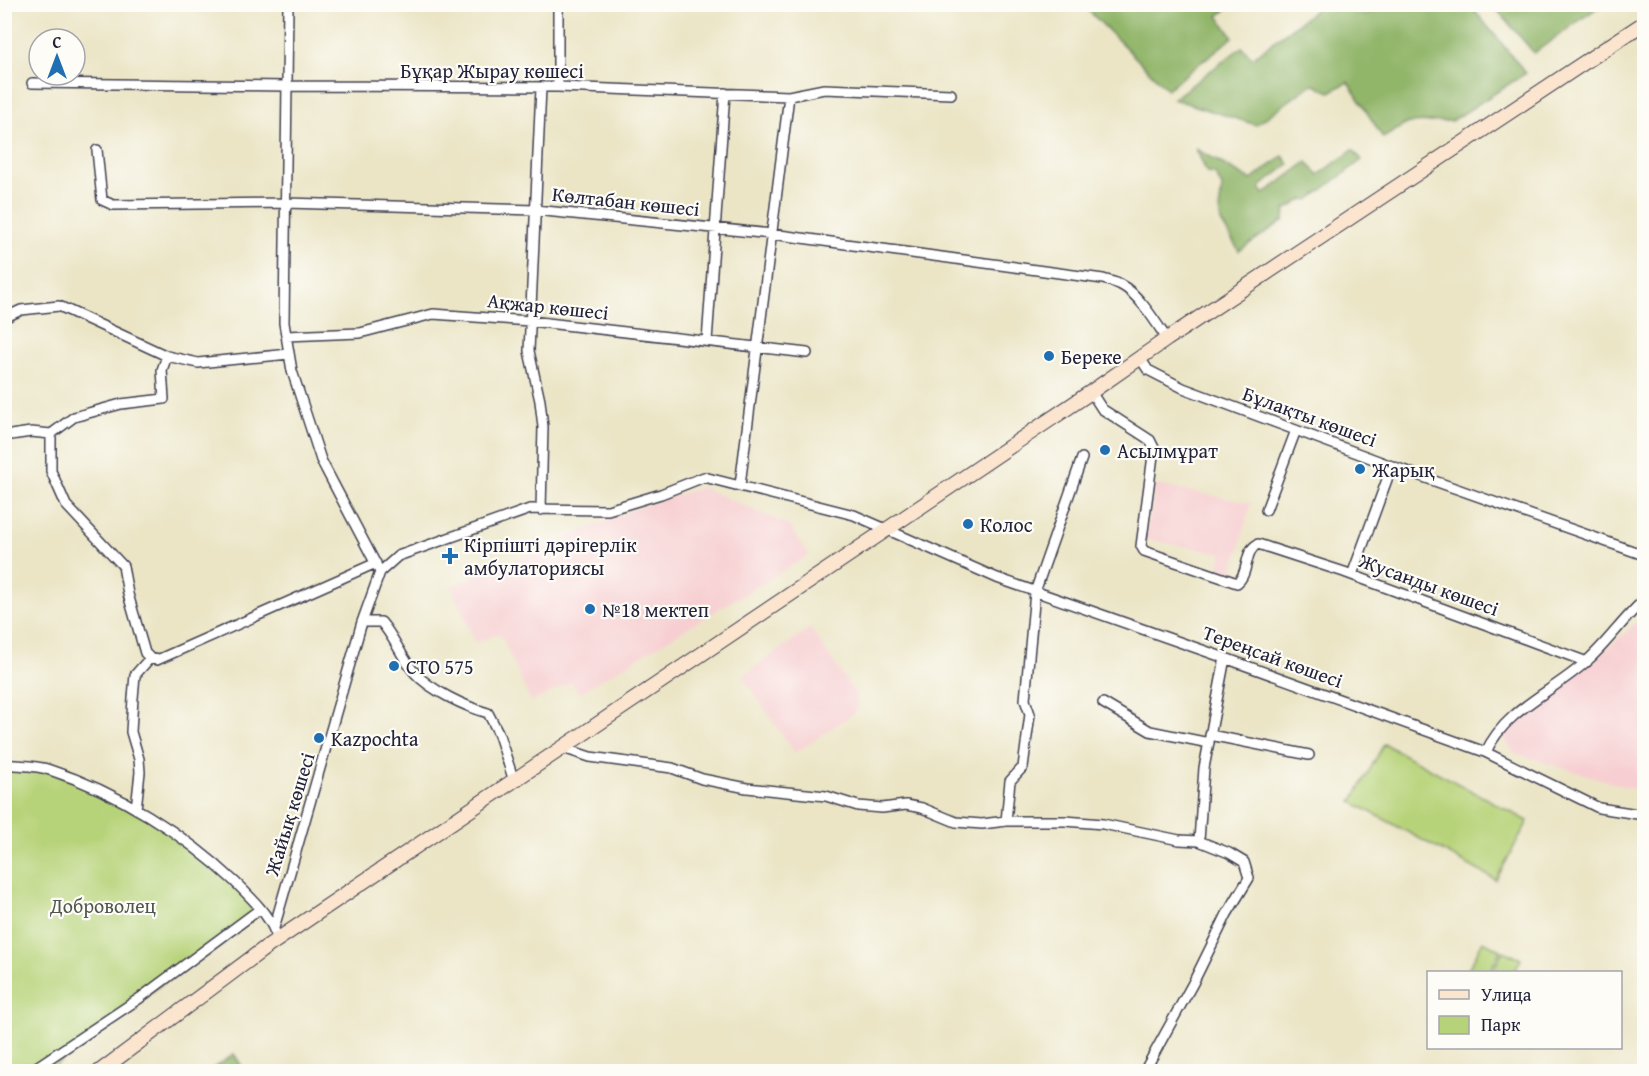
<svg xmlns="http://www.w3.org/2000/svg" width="1649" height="1076" viewBox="0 0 1649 1076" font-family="'Gentium Book Plus',serif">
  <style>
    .built { fill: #f7cfd2 }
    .green { fill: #b7d379; stroke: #6c7a5a; stroke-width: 1.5 }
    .forest { fill: #91b569; stroke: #5a6c52; stroke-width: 1.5 }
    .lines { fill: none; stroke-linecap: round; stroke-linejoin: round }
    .minor-casing { stroke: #403f50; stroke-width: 12 }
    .secondary-casing { stroke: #403f50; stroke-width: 16 }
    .minor { stroke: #fff; stroke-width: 9 }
    .secondary { stroke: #fbe5cf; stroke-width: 14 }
    .poi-dot { fill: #1f6fb2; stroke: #fdfcf7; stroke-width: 2 }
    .labels { text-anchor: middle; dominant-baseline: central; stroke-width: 4.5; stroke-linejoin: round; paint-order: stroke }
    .street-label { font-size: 20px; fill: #22223b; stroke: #fdfcf7 }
    .poi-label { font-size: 20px; fill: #22223b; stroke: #fdfcf7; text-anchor: start }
    .park-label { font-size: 20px; fill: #4f574e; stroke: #fdfcf7 }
  </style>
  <rect width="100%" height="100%" fill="#fdfcf7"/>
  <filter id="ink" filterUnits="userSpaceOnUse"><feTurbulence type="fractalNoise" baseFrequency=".0167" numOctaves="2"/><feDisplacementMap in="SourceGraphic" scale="12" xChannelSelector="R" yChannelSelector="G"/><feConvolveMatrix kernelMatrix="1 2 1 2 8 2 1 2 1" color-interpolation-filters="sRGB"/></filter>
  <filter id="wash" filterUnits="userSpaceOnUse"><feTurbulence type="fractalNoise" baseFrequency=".008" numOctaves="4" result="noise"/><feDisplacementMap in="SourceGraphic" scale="24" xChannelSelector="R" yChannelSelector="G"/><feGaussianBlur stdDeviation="1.35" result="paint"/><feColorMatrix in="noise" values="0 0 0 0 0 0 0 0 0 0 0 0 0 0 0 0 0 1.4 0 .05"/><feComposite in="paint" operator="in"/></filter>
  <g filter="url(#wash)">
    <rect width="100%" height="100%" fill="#ebe5c6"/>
    <!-- built -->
    <path class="built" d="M1156 485 1251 503 1233 572H1218L1222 553 1145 539Z
      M698 488H704L788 525 809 555 579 693 572 682 531 702 500 633 476 643 451 586 632 510Z
      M1644 615V791L1626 787 1514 753 1506 742 1502 730 1552 700 1551 691 1597 658Z
      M810 628 856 695 857 711 795 753 742 676Z"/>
    <!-- green -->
    <path class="green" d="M1384 744 1528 821 1496 880 1352 802Z
      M48 769 155 820 227 875 260 909 48 1071 5 1072V771Z
      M1483 941 1501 950 1489 972H1467Z
      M1503 951 1521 959 1514 972H1492Z"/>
    <!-- forest -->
    <path class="forest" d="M1094 4 1233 5 1218 16 1233 37 1167 89 1087 9Z
      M1322 5H1355L1365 16 1380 5H1470L1526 73 1452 121 1408 123 1383 138 1348 82 1330 92 1312 84 1256 125 1173 99 1242 47 1252 58Z
      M1493 5H1601L1534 53Z
      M1196 149 1251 180 1283 156 1289 164 1260 187 1264 194 1307 162 1318 175 1353 150 1362 160 1309 200 1304 199 1285 210 1284 220 1239 251 1221 222 1219 210 1222 187 1215 174 1207 173Z
      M234 1054 243 1068 237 1071H209Z"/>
  </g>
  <g filter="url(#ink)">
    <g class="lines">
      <defs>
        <path id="minor" d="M288 4 284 323 292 371 321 460 380 572
          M558 4V87
          M32 83 288 86 558 87 789 96 824 89 951 94
          M97 150 102 200 113 205 286 203 535 210 772 234 1103 279C1109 281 1116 282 1121 285 1138 293 1157 324 1167 339
          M4 318 21 310 59 306 167 356 198 363 289 354
          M286 336 360 333 433 314 530 321 807 353
          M707 341 725 93
          M1140 358 1148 370 1183 388 1392 466 1644 555
          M1091 392 1102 409 1150 440 1154 448 1141 546 1144 551 1237 583C1250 573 1243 551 1258 544L1344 572 1587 662
          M51 434 74 417 121 404 164 399 162 370 167 356
          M4 436 31 432 51 434V471L66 505 123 566 128 594 145 653 150 658 157 660 376 563
          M740 485 789 96
          M541 510 543 427 540 401 529 351 541 88
          M1266 510 1296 430
          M1352 575 1392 466
          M362 622H381C395 638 402 659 415 673 430 690 466 707 488 713L498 732 514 781
          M1103 703 1150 731 1209 743
          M1210 735 1309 755
          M563 748 590 757 672 768 702 779 747 788 826 796 858 806 882 808 906 805 922 808 956 822 982 824 1006 821 1010 781 1023 767 1030 714 1025 700 1035 592 1082 458
          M1486 752C1505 709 1555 691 1588 660 1608 642 1624 618 1644 600
          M4 764C19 766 36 765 50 770 118 792 183 833 235 882 249 896 267 912 275 932
          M136 809 140 772 139 759 131 732 133 698 135 675 150 658
          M1006 821H1065L1103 824 1179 840 1199 841 1229 853 1244 862 1249 878 1227 914 1193 983 1144 1072
          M1199 841 1204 768 1225 658
          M274 928 362 622 380 572 398 556 530 509 608 510 661 494 704 477 854 515 997 578 1225 658 1485 752 1599 808 1644 815
          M29 1072 140 998 260 909"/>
        <path id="secondary" d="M99 1072 265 948 1091 392 1167 339 1644 23"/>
      </defs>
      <!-- minor casing -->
      <use href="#minor" class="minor-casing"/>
      <!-- secondary casing -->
      <use href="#secondary" class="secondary-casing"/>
      <!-- minor -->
      <use href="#minor" class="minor"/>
      <!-- secondary -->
      <use href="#secondary" class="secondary"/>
    </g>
  </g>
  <!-- markers -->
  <g class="poi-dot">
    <circle cx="1049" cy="356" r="6"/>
    <circle cx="1105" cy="450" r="6"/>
    <circle cx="1360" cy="469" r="6"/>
    <circle cx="968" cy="524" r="6"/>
    <path d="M447 547h6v6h6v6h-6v6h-6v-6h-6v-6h6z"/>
    <circle cx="590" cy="609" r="6"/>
    <circle cx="394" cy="666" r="6"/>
    <circle cx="319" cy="738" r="6"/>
  </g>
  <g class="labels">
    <!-- street labels -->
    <g class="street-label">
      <text x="492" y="70">Бұқар Жырау көшесі</text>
      <text transform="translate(626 201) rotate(6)">Көлтабан көшесі</text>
      <text transform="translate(548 306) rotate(6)">Ақжар көшесі</text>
      <text transform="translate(1310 416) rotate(20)">Бұлақты көшесі</text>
      <text transform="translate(1429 584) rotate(20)">Жусанды көшесі</text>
      <text transform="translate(1273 656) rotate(20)">Тереңсай көшесі</text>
      <text transform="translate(289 814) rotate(-73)">Жайық көшесі</text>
    </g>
    <!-- poi labels -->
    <g class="poi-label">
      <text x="1061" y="356">Береке</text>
      <text x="1117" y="450">Асылмұрат</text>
      <text x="1372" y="469">Жарық</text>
      <text x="980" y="524">Колос</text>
      <text x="464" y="544">Кірпішті дәрігерлік<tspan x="464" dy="23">амбулаториясы</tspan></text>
      <text x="602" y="609">№18 мектеп</text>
      <text x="406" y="666">СТО 575</text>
      <text x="331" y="738">Kazpochta</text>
    </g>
    <!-- park labels -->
    <g class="park-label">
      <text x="103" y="905">Доброволец</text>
    </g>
  </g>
  <!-- margin -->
  <rect width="1649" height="1076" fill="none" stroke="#fdfcf7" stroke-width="24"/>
  <!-- legend -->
  <rect x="1427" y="971" width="195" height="78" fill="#fdfcf7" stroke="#a5a5ac" stroke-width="1.5"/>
  <rect x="1439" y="990" width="30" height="9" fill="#fbe5cf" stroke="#a5a5ac" stroke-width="1.5"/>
  <text x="1481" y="1001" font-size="18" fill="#22223b">Улица</text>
  <rect x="1439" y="1016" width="30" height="18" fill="#b7d379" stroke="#a5a5ac" stroke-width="1.5"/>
  <text x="1481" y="1031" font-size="18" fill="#22223b">Парк</text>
  <!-- north arrow -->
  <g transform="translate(57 57)"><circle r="28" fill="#fdfcf7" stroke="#a5a5ac" stroke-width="1.5"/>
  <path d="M0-4.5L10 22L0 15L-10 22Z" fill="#1f6fb2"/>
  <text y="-9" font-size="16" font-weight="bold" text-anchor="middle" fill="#22223b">С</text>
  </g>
</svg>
